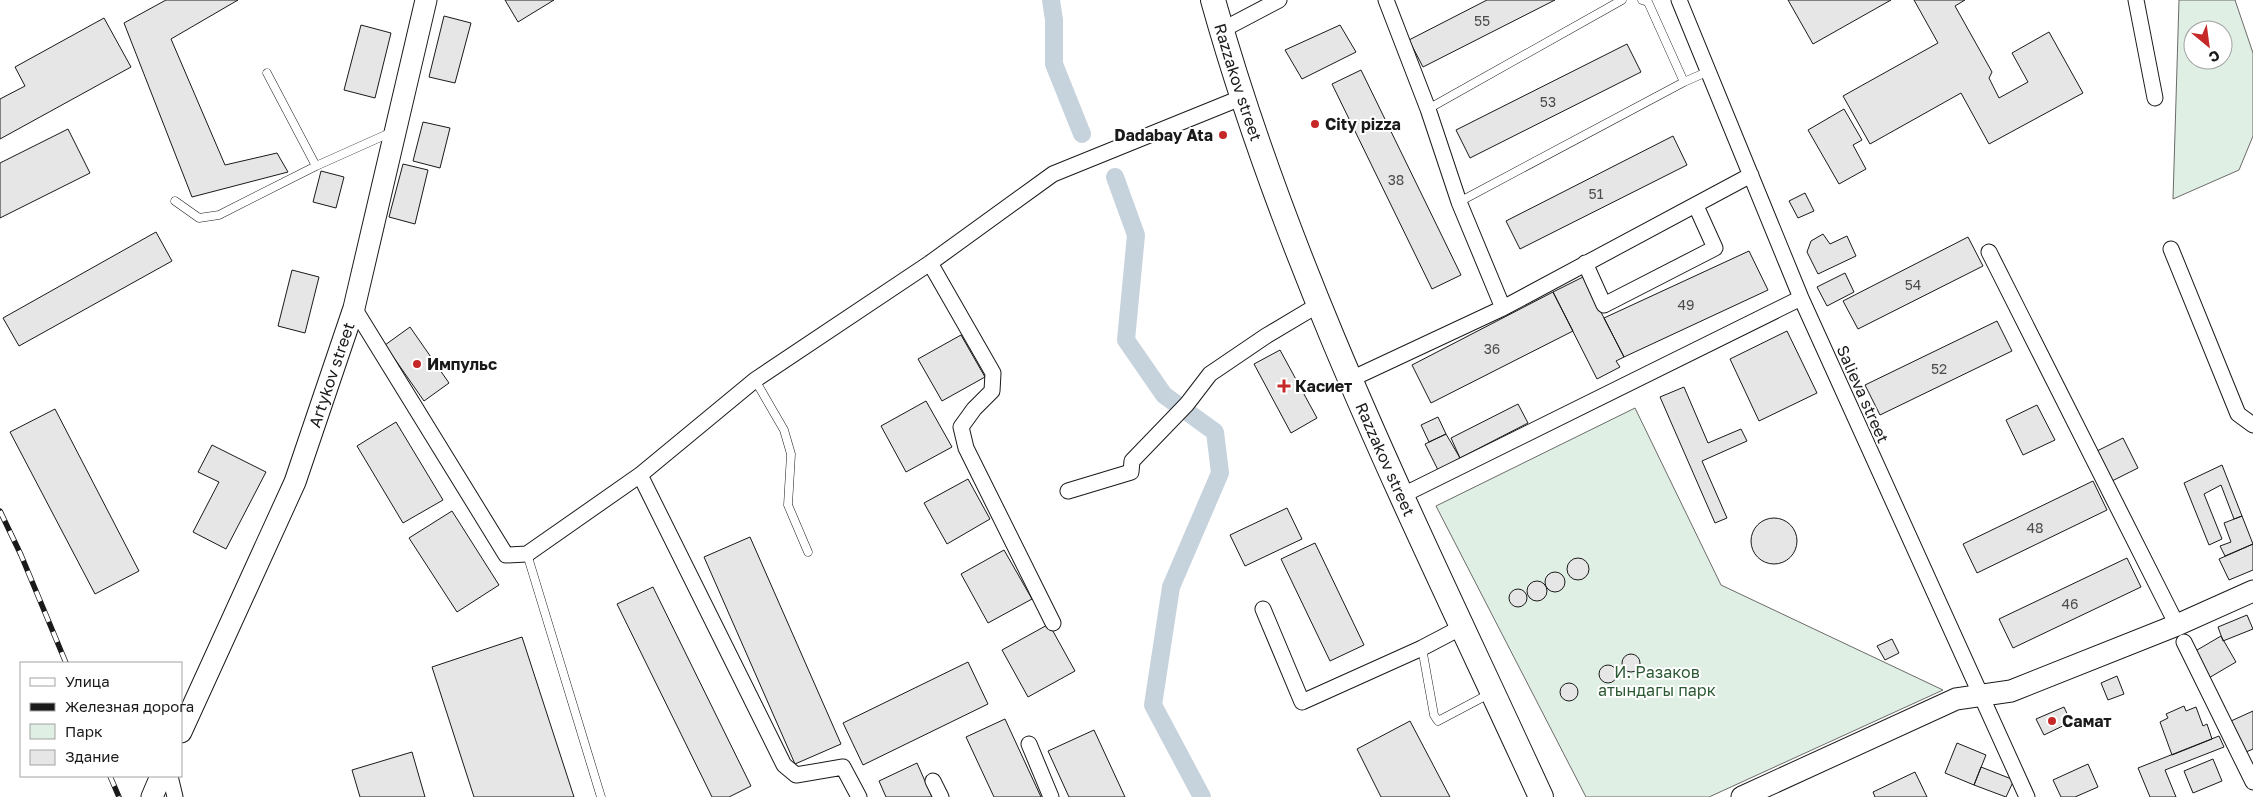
<svg xmlns="http://www.w3.org/2000/svg" width="2253" height="797" viewBox="0 0 2253 797" font-family="'Golos Text',sans-serif">
  <style>
    .green { fill: #e0efe3; stroke: #6a6a6a; fill-rule: evenodd }
    .lines { fill: none; stroke-linecap: round; stroke-linejoin: round }
    .canal { stroke: #c6d2dc; stroke-width: 18 }
    .building { fill: #e6e6e6; stroke: #1a1a1a }
    .lane-casing { stroke: #1a1a1a; stroke-width: 9 }
    .street-casing { stroke: #1a1a1a; stroke-width: 17 }
    .secondary-casing { stroke: #1a1a1a; stroke-width: 23 }
    .primary-casing { stroke: #1a1a1a; stroke-width: 26 }
    .lane { stroke: #fff; stroke-width: 8 }
    .street { stroke: #fff; stroke-width: 15 }
    .secondary { stroke: #fff; stroke-width: 21 }
    .primary { stroke: #fff; stroke-width: 24 }
    .rail-casing { stroke: #1a1a1a; stroke-width: 5.5 }
    .rail { stroke: #fff; stroke-width: 4; stroke-dasharray: 11; stroke-linecap: butt }
    .poi-dot { fill: #c62828; stroke: #fff; stroke-width: 2 }
    .labels { text-anchor: middle; dominant-baseline: central; stroke-width: 4; stroke-linejoin: round; paint-order: stroke }
    .number-label { font-size: 14px; fill: #4d4d4d }
    .street-label { font-size: 16px; fill: #1a1a1a; stroke: #fff }
    .poi-label { font-size: 16px; font-weight: bold; fill: #1a1a1a; stroke: #fff; text-anchor: start }
    .park-label { font-size: 16px; fill: #2b5a34; stroke: #fff }
  </style>
  <rect width="100%" height="100%" fill="#fff"/>
  <!-- green -->
  <path class="green" d="M2179 0H2235L2253 53V136L2239 170 2173 199ZM2193 30H2223V60H2193Z
    M1635 408 1721 585 1943 690 1709 797H1586L1436 506Z"/>
  <g class="lines">
    <!-- canal -->
    <path class="canal" d="M1051 0 1054 20V64L1082 134
      M1115 177 1136 235 1126 340 1164 395 1215 432 1220 473 1171 587 1153 705 1202 797"/>
  </g>
  <!-- building -->
  <path class="building" d="M166 0H238L171 39 225 165 277 153 288 172 192 197 124 23Z
    M505 0H554L518 22Z
    M1487 0H1555L1423 67 1409 40Z
    M1788 0H1891L1813 44Z
    M1914 0H1965L1955 6 1992 72 1989 78 1999 98 2028 82 2012 53 2049 32 2083 93 1989 144 1961 93 1870 144 1843 96 1938 43Z
    M444 16 471 23 455 83 429 77Z
    M104 18 131 67 0 139V99L25 86 15 67Z
    M361 25 391 33 375 98 344 90Z
    M1340 25 1356 52 1302 79 1285 50Z
    M1627 44 1641 72 1470 158 1456 130Z
    M1361 70 1461 275 1432 289 1332 84Z
    M1844 109 1862 140 1853 145 1866 169 1839 184 1808 130Z
    M423 122 450 128 440 168 413 161Z
    M68 129 90 173 0 218V163Z
    M1673 136 1687 165 1520 249 1506 221Z
    M403 164 428 170 415 224 389 217Z
    M321 171 344 177 336 208 313 202Z
    M1805 193 1814 211 1798 218 1789 201Z
    M156 232 172 261 19 346 3 318Z
    M1823 234 1830 244 1847 236 1856 256 1818 274 1807 252 1811 241Z
    M1968 237 1983 266 1858 329 1843 301Z
    M1749 251 1768 290 1624 357 1604 318Z
    M292 270 319 277 305 333 278 326Z
    M1845 273 1854 292 1827 306 1817 287Z
    M1583 277 1624 357 1616 361 1620 367 1597 379 1553 292Z
    M1553 292 1573 331 1431 403 1412 365Z
    M1997 321 2012 351 1880 415 1865 385Z
    M410 327 449 383 424 401 385 345Z
    M1787 331 1817 393 1759 421 1730 359Z
    M961 335 985 377 942 401 918 359Z
    M1280 350 1317 418 1291 433 1254 364Z
    M1684 387 1708 443 1741 429 1747 441 1702 461 1727 518 1715 523 1660 397Z
    M926 401 952 447 906 472 881 426Z
    M1518 404 1528 423 1460 458 1451 438Z
    M2037 405 2055 440 2023 455 2006 420Z
    M55 409 139 571 95 594 10 432Z
    M1438 417 1446 434 1429 442 1421 425Z
    M396 422 443 500 403 523 357 446Z
    M1446 434 1460 458 1438 470 1425 444Z
    M2123 438 2138 468 2108 483 2093 453Z
    M212 445 266 472 226 549 193 532 219 482 198 472Z
    M2222 465 2242 516 2234 519 2221 485 2204 494 2222 539 2209 545 2184 483Z
    M968 479 990 519 947 544 924 503Z
    M2093 481 2107 510 1977 573 1963 544Z
    M1287 508 1302 539 1245 566 1230 535Z
    M452 511 499 585 457 612 409 538Z
    M2242 516 2253 544 2225 556 2220 546 2231 542 2224 523Z
    M1751 541a23 23 0 1 1 46 0a23 23 0 1 1-46 0Z
    M750 537 841 744 795 764 704 557Z
    M1315 543 1364 645 1330 661 1281 559Z
    M2253 544V570L2229 580 2219 559Z
    M1004 550 1032 599 988 623 961 574Z
    M1567 569a11 11 0 1 1 22 0a11 11 0 1 1-22 0Z
    M2127 558 2141 587 2013 648 1999 619Z
    M1545 582a10 10 0 1 1 20 0a10 10 0 1 1-20 0Z
    M1527 591a10 10 0 1 1 20 0a10 10 0 1 1-20 0Z
    M653 587 751 786 729 797H712L617 604Z
    M1509 598a9 9 0 1 1 18 0a9 9 0 1 1-18 0Z
    M2247 615 2253 629 2223 641 2218 627Z
    M1049 624 1075 671 1028 697 1002 650Z
    M2221 636 2236 662 2207 679 2192 653Z
    M522 637 574 797H474L432 667Z
    M1892 639 1899 653 1885 660 1877 646Z
    M1622 663a9 9 0 1 1 18 0a9 9 0 1 1-18 0Z
    M968 662 988 704 863 765 843 723Z
    M1599 674a9 9 0 1 1 18 0a9 9 0 1 1-18 0Z
    M2117 676 2124 694 2108 700 2101 683Z
    M1560 692a9 9 0 1 1 18 0a9 9 0 1 1-18 0Z
    M2184 706 2186 711 2196 707 2203 726 2207 724 2212 739 2172 755 2160 722 2168 718 2166 714Z
    M2064 707 2071 722 2044 735 2036 719Z
    M2253 711V749L2246 752 2231 721Z
    M1005 719 1041 797H994L966 737Z
    M1410 721 1450 797H1381L1357 749Z
    M1094 730 1125 797H1069L1048 751Z
    M2219 736 2224 747 2165 770 2176 797H2150L2138 768Z
    M1957 743 1986 755 1974 785 1945 773Z
    M412 752 425 797H360L352 770Z
    M2213 759 2222 781 2193 793 2184 771Z
    M917 763 932 797H886L879 781Z
    M2088 764 2098 787 2075 797H2061L2053 780Z
    M1981 767 2014 780 2006 797 1974 785Z
    M1915 772 1927 797H1875L1873 792Z"/>
  <g class="lines">
    <defs>
      <path id="lane" d="M1642 0 1648 2 1684 82
        M267 73 316 166
        M1428 109 1622 0
        M175 201 199 218 219 215 316 166 392 132
        M1459 202 1684 82 1709 71
        M755 380 784 430 791 454 788 505 808 552
        M527 554 601 797
        M1422 648 1434 715 1438 721 1491 693"/>
      <path id="street" d="M1386 0 1428 109 1459 202 1503 308
        M1679 0 1801 298 2027 797
        M2136 0 2155 98
        M1222 30 1279 0
        M2171 249 2238 414 2253 425
        M1989 252 2177 625
        M930 263 993 373 992 391 974 409 961 427 966 448 1053 623
        M1585 263 1604 305 1715 248 1696 206
        M354 308 506 555 527 554 640 475 755 380 930 263 1053 174 1243 97
        M1349 380 1503 308 1751 175
        M640 475 784 765 796 775 843 767 859 797
        M1068 491 1131 472 1132 461 1187 404 1210 374 1266 336 1318 305
        M1401 496 1801 298
        M1263 609 1302 702 1422 648 1462 627
        M2184 642 2253 782
        M1029 744 1051 797
        M170 776 175 797
        M933 781 941 797"/>
      <g id="secondary">
        <path id="s1" d="M181 732 295 482 354 308 426 0"/>
        <path d="M152 797 161 776"/>
        <path d="M1742 797 1956 699 2011 691 2177 625 2253 591"/>
      </g>
      <g id="primary">
        <path id="s2" d="M1213 0C1291 279 1421 535 1541 797"/>
      </g>
    </defs>
    <!-- lane casing -->
    <use href="#lane" class="lane-casing"/>
    <!-- street casing -->
    <use href="#street" class="street-casing"/>
    <!-- secondary casing -->
    <use href="#secondary" class="secondary-casing"/>
    <!-- primary casing -->
    <use href="#primary" class="primary-casing"/>
    <!-- lane -->
    <use href="#lane" class="lane"/>
    <!-- street -->
    <use href="#street" class="street"/>
    <!-- secondary -->
    <use href="#secondary" class="secondary"/>
    <!-- primary -->
    <use href="#primary" class="primary"/>
    <defs>
      <path id="rail" d="M0 511 21 555 66 663
        M110 776 119 797"/>
    </defs>
    <!-- rail casing -->
    <use href="#rail" class="rail-casing"/>
    <!-- rail -->
    <use href="#rail" class="rail"/>
  </g>
  <!-- markers -->
  <g class="poi-dot">
    <circle cx="1315" cy="124" r="5"/>
    <circle cx="1223" cy="135" r="5"/>
    <circle cx="417" cy="364" r="5"/>
    <path d="M1281.5 378.5h5v5h5v5h-5v5h-5v-5h-5v-5h5z"/>
    <circle cx="2052" cy="721" r="5"/>
  </g>
  <g class="labels">
    <!-- number labels -->
    <g class="number-label">
      <text x="1482" y="20">55</text>
      <text x="1548" y="101">53</text>
      <text x="1396" y="179">38</text>
      <text x="1596" y="193">51</text>
      <text x="1913" y="284">54</text>
      <text x="1686" y="304">49</text>
      <text x="1492" y="348">36</text>
      <text x="1939" y="368">52</text>
      <text x="2035" y="527">48</text>
      <text x="2070" y="603">46</text>
    </g>
    <!-- street labels -->
    <g class="street-label">
      <text stroke="none"><textPath href="#s2" startOffset="86">Razzakov street</textPath></text>
      <text stroke="none"><textPath href="#s1" startOffset="388">Artykov street</textPath></text>
      <text transform="translate(1863 394) rotate(66)">Salieva street</text>
      <text stroke="none"><textPath href="#s2" startOffset="491">Razzakov street</textPath></text>
    </g>
    <!-- poi labels -->
    <g class="poi-label">
      <text x="1325" y="124">City pizza</text>
      <text x="1213" y="135" text-anchor="end">Dadabay Ata</text>
      <text x="427" y="364">Импульс</text>
      <text x="1295" y="386">Касиет</text>
      <text x="2062" y="721">Самат</text>
    </g>
    <!-- park labels -->
    <g class="park-label">
      <text x="1657" y="672">И. Разаков<tspan x="1657" dy="18">атындагы парк</tspan></text>
    </g>
  </g>
  <!-- legend -->
  <rect x="20" y="662" width="162" height="115" fill="#ffffff" stroke="#a3a3a3"/>
  <rect x="30" y="678" width="25" height="8" fill="#ffffff" stroke="#a3a3a3"/>
  <text x="65" y="687" font-size="15" fill="#1a1a1a">Улица</text>
  <rect x="30" y="703" width="25" height="8" fill="#1a1a1a" stroke="#a3a3a3"/>
  <text x="65" y="712" font-size="15" fill="#1a1a1a">Железная дорога</text>
  <rect x="30" y="724" width="25" height="15" fill="#e0efe3" stroke="#a3a3a3"/>
  <text x="65" y="737" font-size="15" fill="#1a1a1a">Парк</text>
  <rect x="30" y="750" width="25" height="15" fill="#e6e6e6" stroke="#a3a3a3"/>
  <text x="65" y="762" font-size="15" fill="#1a1a1a">Здание</text>
  <!-- north arrow -->
  <g transform="translate(2208 45) rotate(151)"><circle r="24" fill="#ffffff" stroke="#a3a3a3"/>
  <path d="M0-4L9 19L0 12L-9 19Z" fill="#c62828"/>
  <text y="-8" font-size="14" font-weight="bold" text-anchor="middle" fill="#1a1a1a">С</text>
  </g>
</svg>
